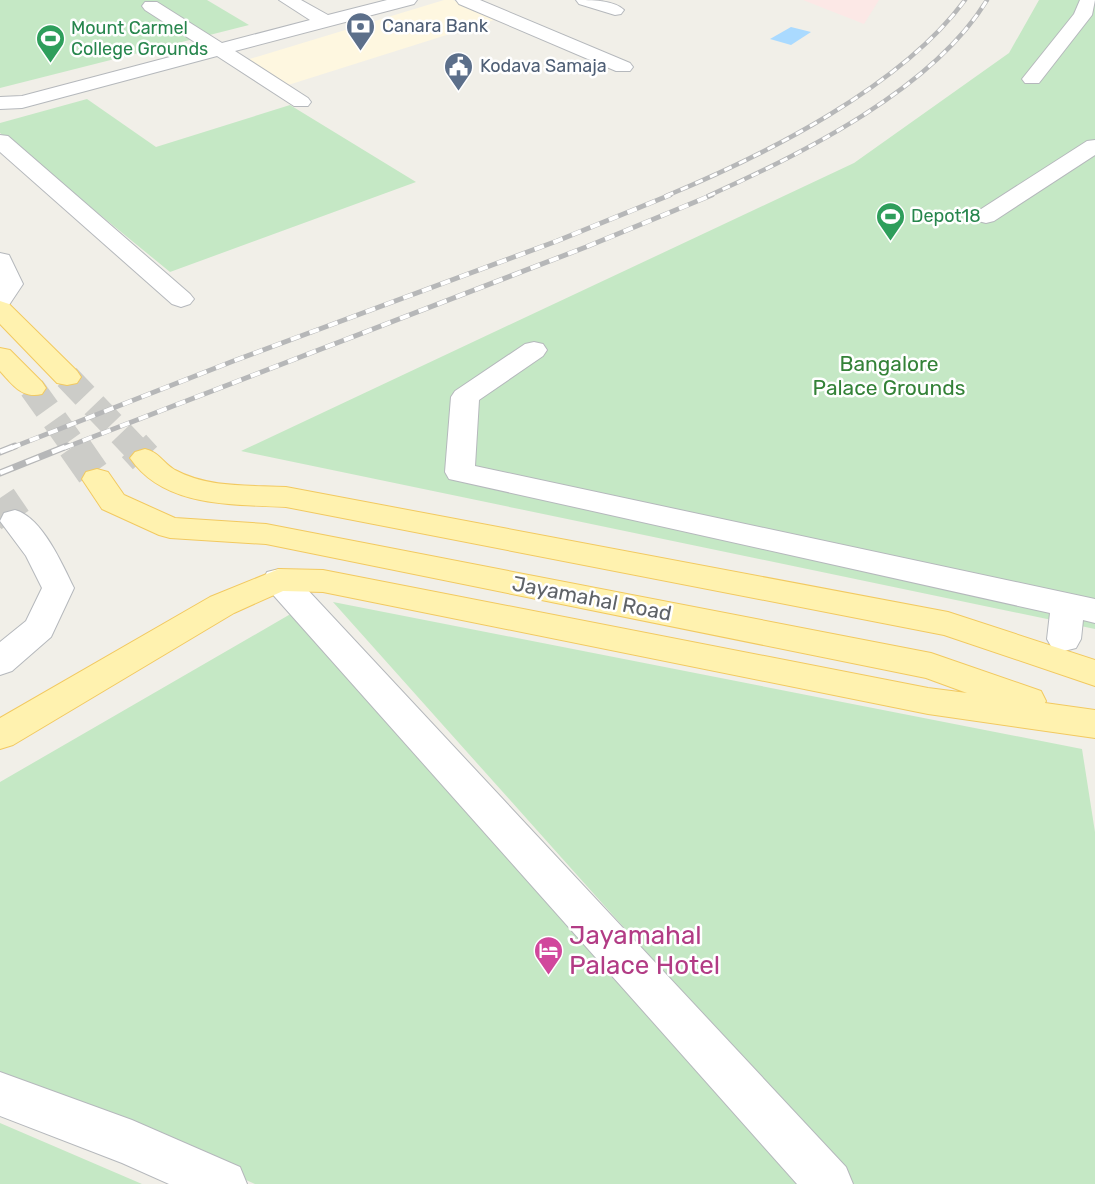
<svg xmlns="http://www.w3.org/2000/svg" width="1095" height="1184" viewBox="0 0 1095 1184" font-family="Rubik,sans-serif">
  <style>
    .commercial { fill: #fef7e0 }
    .medical { fill: #fce8e6 }
    .green { fill: #c5e8c5 }
    .water { fill: #aadaff }
    .lines { fill: none; stroke-linecap: round; stroke-linejoin: round }
    .minor-tunnel { stroke: #ccccc8; stroke-width: 33; stroke-dasharray: 33 16; stroke-linecap: butt }
    .major-tunnel-far1 { stroke: #ccccc8; stroke-width: 26; stroke-dasharray: 26 13; stroke-linecap: butt }
    .major-tunnel { stroke: #ccccc8; stroke-width: 33; stroke-dasharray: 33 16; stroke-linecap: butt }
    .minor-casing { stroke: #b5b8bc; stroke-width: 2 }
    .major-casing { stroke: #f2c960; stroke-width: 2 }
    .minor { fill: #fff; fill-rule: evenodd }
    .major { fill: #fff2af; fill-rule: evenodd }
    .rail-far2-casing { stroke: #b6b7b8; stroke-width: 4.5 }
    .rail-far1-casing { stroke: #b6b7b8; stroke-width: 5 }
    .rail-casing { stroke: #b6b7b8; stroke-width: 7 }
    .rail-far2 { stroke: #fff; stroke-width: 3; stroke-dasharray: 8; stroke-linecap: butt }
    .rail-far1 { stroke: #fff; stroke-width: 4; stroke-dasharray: 10; stroke-linecap: butt }
    .rail { stroke: #fff; stroke-width: 4.5; stroke-dasharray: 14; stroke-linecap: butt }
    .labels { text-anchor: middle; dominant-baseline: central; stroke-width: 5; stroke-linejoin: round; paint-order: stroke }
    .far-service-label { font-size: 18px; fill: #4e5e75; stroke: #fff; text-anchor: start }
    .far-leisure-label { font-size: 18px; fill: #27864d; stroke: #fff; text-anchor: start }
    .park-label { font-size: 21px; fill: #348238; stroke: #fff }
    .street-label { font-size: 21px; fill: #5f6368; stroke: #fff }
    .near-hotel-label { font-size: 26px; fill: #b23c85; stroke: #fff; text-anchor: start }
  </style>
  <rect width="100%" height="100%" fill="#f1efe8"/>
  <!-- commercial -->
  <path class="commercial" d="M444 0H453L494 20 285 86 243 61Z"/>
  <!-- medical -->
  <path class="medical" d="M803 0H879L864 24Z"/>
  <!-- green -->
  <path class="green" d="M0 0H207L249 25 0 88Z
    M1039 0H1095V629L241 451 854 163 1009 53Z
    M87 99 156 147 290 105 416 182 170 272 0 133V123Z
    M333 602 1082 749 1095 832V1184H853Z
    M294 612 806 1184H255L143 1135 0 1081V782Z
    M0 1123 142 1184H0Z"/>
  <!-- water -->
  <path class="water" d="M791 27 811 32 791 45 770 39Z"/>
  <g class="lines">
    <!-- minor-tunnel -->
    <path class="minor-tunnel" d="M0 498 15 520"/>
    <!-- major-tunnel-far1 -->
    <path class="major-tunnel-far1" d="M67 377 135 448
      M32 388 75 448"/>
    <!-- major-tunnel -->
    <path class="major-tunnel" d="M74 446 97 479
      M134 446 145 458"/>
    <defs>
      <path id="minor" d="M279 0H301L328 15 387 0H417L414 4 235 51 308 98 311 102 308 106H294L217 56 22 108 0 109V97L22 96 204 48 145 10 142 6 145 2H157L222 43 310 20Z
        M456 0H480L630 63 633 67 630 71H616L459 4Z
        M576 0C591 0 614 0 624 10L621 14 615 15 579 4Z
        M1080 0H1095L1092 15 1039 83H1025L1022 79 1074 14Z
        M0 135 8 136 190 294 194 299 190 304 181 307 172 304 0 152Z
        M1095 140V155L994 221 986 223 978 221 974 216 978 211 1087 141Z
        M0 253 9 255 23 284 9 305 0 308Z
        M534 342 543 344 547 350 543 356 479 400 475 466 1095 599V623L1083 620 1081 639 1076 648 1064 651 1052 648 1047 639 1050 613 449 479 445 472 451 397 455 391 525 344Z
        M15 510C42 517 62 564 74 588L51 637 12 671 0 675V642L26 621 42 588 26 556 0 521 4 513Z
        M279 569 291 572 846 1167 853 1184H797L267 588 263 580 267 572Z
        M0 1072 132 1120 240 1167 247 1184H169L122 1163 0 1116Z"/>
      <path id="major" d="M0 301 9 304 77 371 81 377 77 383 67 385 57 383 0 324Z
        M0 348 10 350 42 382 46 388 42 394C22 399 13 385 0 371Z
        M145 449C159 452 163 463 175 470 208 488 249 485 286 487L948 612 1095 660V686L944 635 286 507C232 504 164 508 130 458L135 452Z
        M97 469 108 472 124 495 175 518 266 524 931 653 1041 691 1046 701 1045 703 1095 710V738L928 714 323 592 283 591 234 613 13 745 0 749V718L210 597 279 569 323 570 928 688 967 693 926 678 266 544 170 538 159 535 102 509 82 479 86 472Z"/>
    </defs>
    <!-- minor casing -->
    <use href="#minor" class="minor-casing"/>
    <!-- major casing -->
    <use href="#major" class="major-casing"/>
    <!-- minor -->
    <use href="#minor" class="minor"/>
    <!-- major -->
    <use href="#major" class="major"/>
    <defs>
      <path id="rail-far2" d="M666 196C765 155 901 87 965 0
        M708 196C802 154 933 89 987 0"/>
      <path id="rail-far1" d="M11 448 236 360 557 241 670 195
        M64 448 586 247 712 195"/>
      <path id="rail" d="M0 452 15 446
        M0 473 67 446"/>
    </defs>
    <!-- rail-far2 casing -->
    <use href="#rail-far2" class="rail-far2-casing"/>
    <!-- rail-far1 casing -->
    <use href="#rail-far1" class="rail-far1-casing"/>
    <!-- rail casing -->
    <use href="#rail" class="rail-casing"/>
    <!-- rail-far2 -->
    <use href="#rail-far2" class="rail-far2"/>
    <!-- rail-far1 -->
    <use href="#rail-far1" class="rail-far1"/>
    <!-- rail -->
    <use href="#rail" class="rail"/>
  </g>
  <!-- icons -->
  <defs>
    <symbol id="bank-pin" viewBox="-11 -11 22 30"><path d="M0 17L-7.5 6A9.5 9.5 0 1 1 7.5 6Z" fill="#5c6f8a" stroke="#fff"/><path d="M-6-4H6V4H-6ZM0-2.3a2.3 2.3 0 1 0 0 4.6a2.3 2.3 0 1 0 0-4.6Z" fill="#fff"/></symbol>
    <symbol id="stadium-pin" viewBox="-11 -11 22 30"><path d="M0 17L-7.5 6A9.5 9.5 0 1 1 7.5 6Z" fill="#2e9e5b" stroke="#fff"/><path d="M0-5a6.5 5 0 1 0 0 10a6.5 5 0 1 0 0-10ZM-3.5-1.8h7v3.6h-7Z" fill="#fff"/></symbol>
    <symbol id="civic-pin" viewBox="-11 -11 22 30"><path d="M0 17L-7.5 6A9.5 9.5 0 1 1 7.5 6Z" fill="#5c6f8a" stroke="#fff"/><path d="M-.6-6.5H3V-4.5H.6V-3L4-1V1h2V6H-6V1h2V-1L-.6-3ZM-1.2 2.5V6h2.4V2.5Z" fill="#fff"/></symbol>
    <symbol id="hotel-pin" viewBox="-11 -11 22 30"><path d="M0 17L-7.5 6A9.5 9.5 0 1 1 7.5 6Z" fill="#d1479c" stroke="#fff"/><path d="M-6-4.5h1.5V1H6V5H4.5V3h-9V5H-6ZM-4 0a1.8 1.8 0 1 1 3.6 0ZM.5 0V-2.5h3Q6-2.5 6 0Z" fill="#fff"/></symbol>
  </defs>
  <g fill-rule="evenodd">
    <use href="#bank-pin" x="344" y="10" width="33" height="45"/>
    <use href="#stadium-pin" x="34" y="22" width="33" height="45"/>
    <use href="#civic-pin" x="442" y="50" width="33" height="45"/>
    <use href="#stadium-pin" x="874" y="200" width="33" height="45"/>
    <use href="#hotel-pin" x="532" y="934" width="33" height="45"/>
  </g>
  <g class="labels">
    <!-- far-service labels -->
    <g class="far-service-label">
      <text x="382" y="26">Canara Bank</text>
      <text x="480" y="66">Kodava Samaja</text>
    </g>
    <!-- far-leisure labels -->
    <g class="far-leisure-label">
      <text x="71" y="28">Mount Carmel<tspan x="71" dy="21">College Grounds</tspan></text>
      <text x="911" y="216">Depot18</text>
    </g>
    <!-- park labels -->
    <g class="park-label">
      <text x="889" y="363">Bangalore<tspan x="889" dy="24">Palace Grounds</tspan></text>
    </g>
    <!-- street labels -->
    <g class="street-label">
      <text transform="translate(592 598) rotate(11)">Jayamahal Road</text>
    </g>
    <!-- near-hotel labels -->
    <g class="near-hotel-label">
      <text x="569" y="935">Jayamahal<tspan x="569" dy="30">Palace Hotel</tspan></text>
    </g>
  </g>
</svg>
